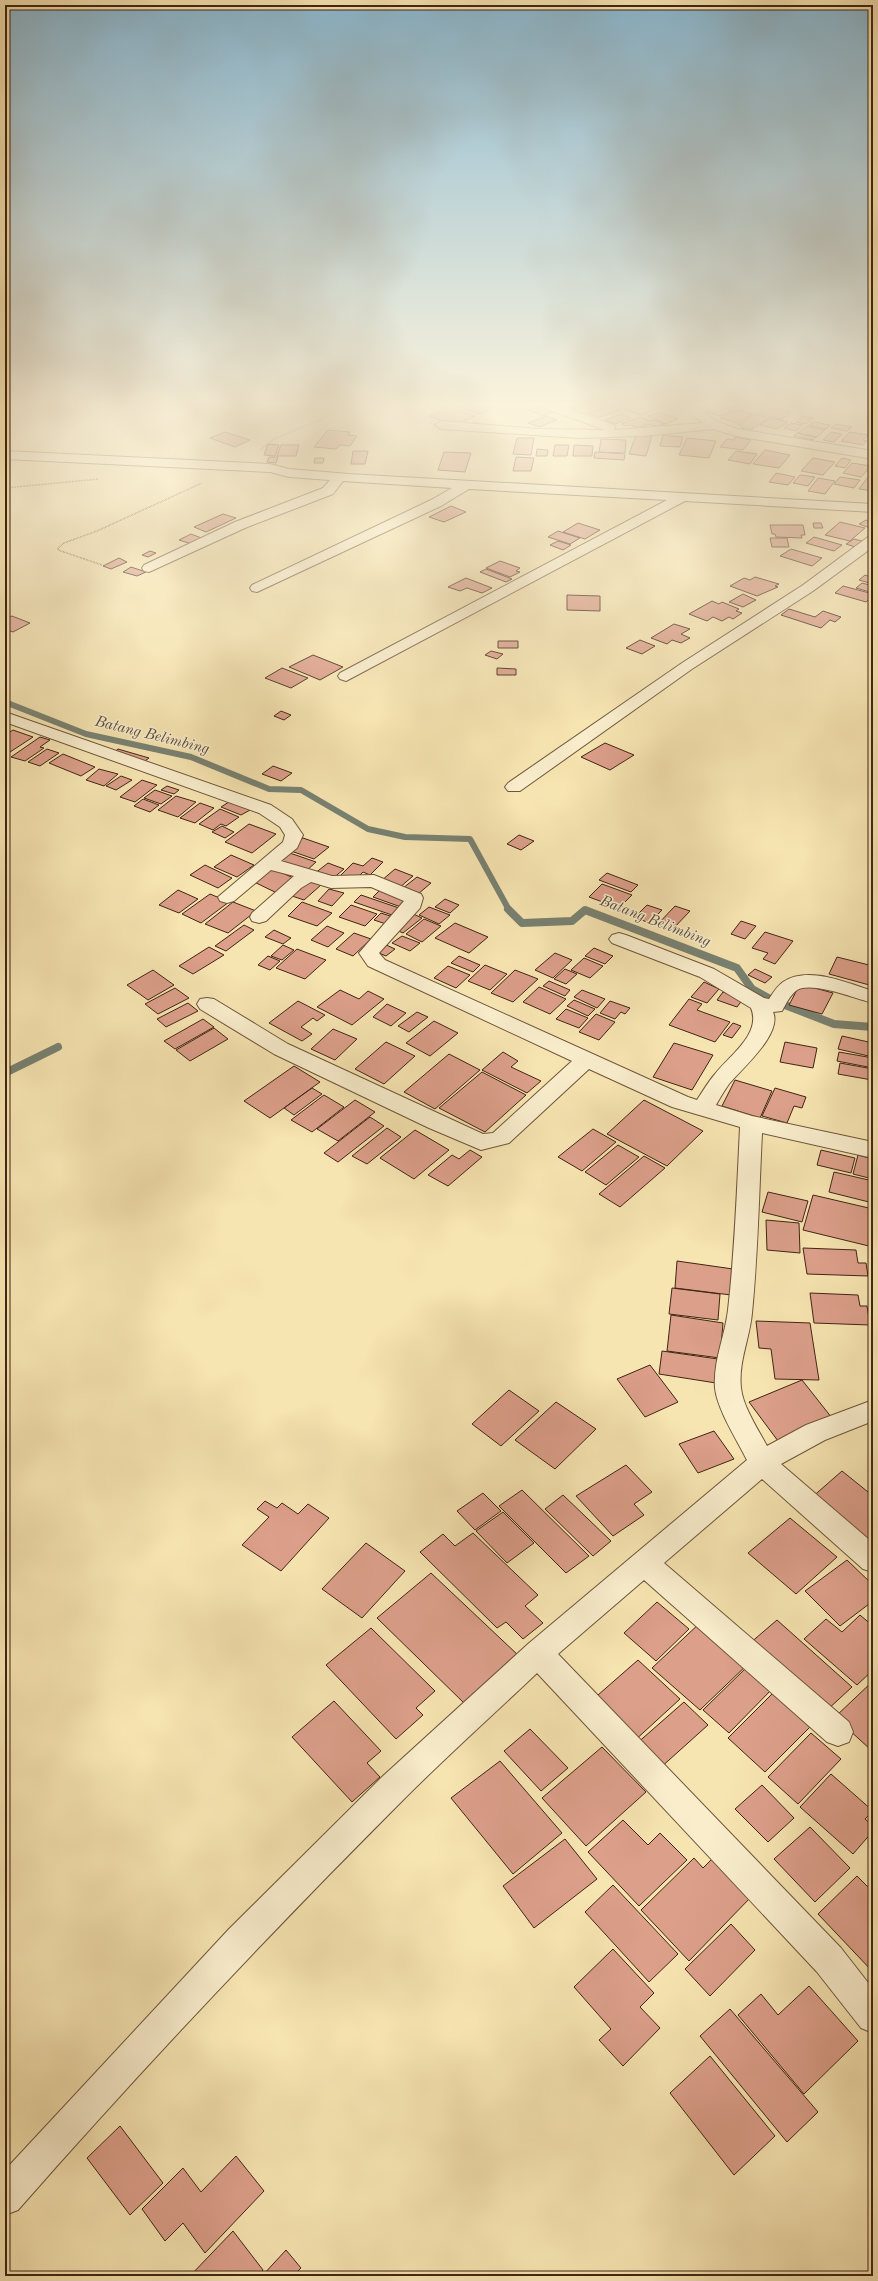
<svg xmlns="http://www.w3.org/2000/svg" width="878" height="2281" viewBox="0 0 878 2281" font-family="'Old Standard TT',serif">
  <style>
    .lines { fill: none; stroke-linecap: round; stroke-linejoin: round }
    .stream-far1 { stroke: #788171; stroke-width: 6 }
    .stream { stroke: #788171; stroke-width: 8 }
    .building { fill: #dc9f8a; stroke: #412513 }
    .minor-casing { stroke: #6e553a; stroke-width: 2 }
    .path { stroke: #412513; stroke-width: 1.5; stroke-dasharray: 0.5 1; stroke-linecap: butt }
    .minor { fill: #f9edcc; fill-rule: evenodd }
    .labels { text-anchor: middle; dominant-baseline: central; stroke-width: 3; stroke-linejoin: round; paint-order: stroke }
    .water-label { font-size: 15px; font-style: italic; fill: #584b3a; stroke: #f9edcc }
  </style>
  <rect width="100%" height="100%" fill="#f6e4b1"/>
  <filter id="stains"><feTurbulence type="fractalNoise" baseFrequency=".005" numOctaves="4"/><feColorMatrix values="0 0 0 0 .2 0 0 0 0 .09 0 0 0 0 .02 0 0 0 .5 -.17"/></filter>
  <radialGradient id="worn" r=".72"><stop offset=".6" stop-color="#630" stop-opacity="0"/><stop offset="1" stop-color="#630" stop-opacity=".3"/></radialGradient>
  <g class="lines">
    <!-- stream-far1 -->
    <path class="stream-far1" d="M5 702 86 734 191 757 269 789 301 790 368 829 405 837 470 839 509 910"/>
    <!-- stream -->
    <path class="stream" d="M508 909 522 923 572 921 585 910 737 968 752 989 772 1000 834 1024 873 1027
      M5 1073 58 1047"/>
  </g>
  <!-- building -->
  <path class="building" d="M461 404H488L497 407 480 414 455 406Z
    M573 404H577L585 407 573 410 564 406Z
    M608 404H630L619 408Z
    M636 404H658L665 406 641 415 623 409Z
    M696 404H714L701 409 690 406Z
    M719 404H745L735 409Z
    M607 405 620 410 600 417 588 413Z
    M540 406 555 411 544 416 528 410Z
    M719 406 733 410 720 416 705 412Z
    M449 407 475 416 455 425 429 416Z
    M767 407 791 412 781 419 758 413Z
    M736 410 752 414 737 423 720 418Z
    M660 412 678 419 665 424 647 416Z
    M622 414 631 418 615 424 605 420Z
    M754 414 769 418 750 430 741 428 743 426 738 425Z
    M546 416 557 420 540 427 528 423Z
    M803 416 813 418 806 424 796 422Z
    M641 417 651 421 655 420 665 424 657 427 650 424 639 428 631 425 626 426 621 424Z
    M771 418 788 422 777 429 760 425Z
    M814 422 830 425 826 429 809 425Z
    M791 423 803 425 796 431 784 428Z
    M836 424 852 427 847 431 831 428Z
    M807 426 825 430 817 437 798 433Z
    M328 430 350 432 348 435 357 436 350 446 340 445 336 449 314 447Z
    M225 432 250 440 235 447 210 438Z
    M831 432 842 434 834 442 823 440Z
    M850 432 868 435 863 440 867 441 863 445 841 441Z
    M797 433 805 435 816 437 813 440 794 436Z
    M636 435 652 436 646 456 629 454Z
    M663 435 683 437 680 447 660 446Z
    M735 437 751 440 743 450 720 447 727 439 734 440Z
    M517 438H534L531 455 513 454Z
    M687 438 716 441 709 458 679 455Z
    M601 439 626 440 625 453 599 452Z
    M268 444 279 445 275 456 264 455Z
    M281 445H299L296 456H277Z
    M555 445H569L567 456H553Z
    M574 445 593 446 592 456H573Z
    M537 449 548 450 547 456H536Z
    M765 450 790 455 779 468 753 464Z
    M353 451H368L365 464H351Z
    M736 451 757 454 750 464 728 460Z
    M444 452 471 453 465 472 438 470Z
    M595 452 625 454 624 460 594 458Z
    M269 457H278L276 463 267 462Z
    M516 457 534 458 531 471H513Z
    M315 458H324L323 463H314Z
    M813 458 835 462 823 475 801 471Z
    M842 458 851 460 845 468 835 466Z
    M852 463 871 466 861 477 843 473Z
    M776 473 795 477 788 485 769 482Z
    M800 475 815 477 808 486 793 483Z
    M840 477 860 480 854 488 834 484Z
    M868 477H873V491L859 489Z
    M818 478 835 481 825 494 808 491Z
    M451 506 466 512 444 522 429 517Z
    M223 514 236 518 206 532 194 527Z
    M866 520 873 522V529L859 524Z
    M840 522 865 528 850 541 825 535Z
    M578 523 600 530 585 539 563 532Z
    M813 523H821L823 528H814Z
    M770 525H803L805 535H801L802 538 776 537 775 534H772Z
    M558 531 580 538 570 544 548 537Z
    M191 534 204 539 192 544 179 540Z
    M814 537 842 545 834 551 806 543Z
    M770 538H787L789 547H772Z
    M854 539 862 541 855 547 846 544Z
    M558 541 571 545 563 550 550 545Z
    M791 549 822 558 812 566 780 556Z
    M150 551 156 553 148 557 142 555Z
    M119 558 127 562 111 569 103 566Z
    M500 561 520 568 516 571 520 572 510 577 486 568Z
    M131 567 146 572 137 576 123 572Z
    M486 569 512 579 506 582 480 572Z
    M865 575 873 578V584L859 580Z
    M755 577 779 584 775 586 778 587 757 596 730 586 744 578 750 580Z
    M466 578 492 588 482 593 467 588 460 591 448 587Z
    M862 583 873 586V593L856 588Z
    M843 586 873 594V596L866 602 835 593Z
    M743 594 756 600 743 607 729 602Z
    M567 595 600 596V611L567 610Z
    M712 601 719 604 722 602 739 609 736 611 742 613 733 619 729 617 722 621 713 617 707 621 689 614Z
    M789 609 815 617 823 611 841 617 835 622 830 620 821 628 781 615Z
    M12 616 30 623 13 632 5 629V619Z
    M674 624 690 629 681 634 690 638 681 643 672 640 667 644 651 638Z
    M640 640 655 646 642 654 626 648Z
    M498 641H518V648H498Z
    M491 651 503 654 497 659 485 655Z
    M313 655 343 667 320 680 289 667Z
    M282 668 308 678 291 688 265 678Z
    M497 668 516 669V675H497Z
    M281 711 291 715 284 720 274 716Z
    M13 730 33 737 7 754H5V735Z
    M40 737 50 740 40 747 44 748 25 761 11 757Z
    M605 743 634 755 610 770 581 757Z
    M47 749 59 753 40 766 28 762Z
    M118 749 149 758 142 763 112 754Z
    M63 754 95 767 81 776 49 763Z
    M273 766 292 773 281 781 262 774Z
    M99 769 118 774 104 786 86 780Z
    M121 776 132 780 116 790 106 786Z
    M142 780 157 785 135 802 120 797Z
    M167 786 179 790 174 794 161 790Z
    M155 790 172 796 161 804 144 798Z
    M176 796 196 802 178 817 158 810Z
    M143 799 159 805 150 812 134 806Z
    M232 800 252 809 241 815 221 807Z
    M200 803 214 808 195 823 180 818Z
    M220 809 239 817 226 826 221 824 213 830 199 824Z
    M249 824 276 834 252 853 225 842Z
    M222 826 234 832 225 838 212 832Z
    M519 835 534 841 521 850 507 844Z
    M303 838 329 847 314 859 288 850Z
    M284 851 316 862 305 872 274 860Z
    M231 855 254 865 237 877 214 867Z
    M372 858 383 862 370 875 363 872 355 880 341 875 353 863 363 866Z
    M328 863 344 869 331 880 314 874Z
    M205 865 232 878 218 888 190 875Z
    M269 867 298 880 279 894 250 880Z
    M395 869 413 876 399 888 381 881Z
    M607 873 638 885 631 892 599 880Z
    M417 877 431 883 418 894 403 888Z
    M305 880 321 885 304 900 289 895Z
    M602 884 632 895 619 908 589 897Z
    M329 889 344 893 332 906 318 901Z
    M178 890 198 899 179 913 159 905Z
    M380 890 408 900 401 907 373 897Z
    M210 894 229 902 201 923 182 914Z
    M361 895 399 908 392 915 354 902Z
    M445 899 459 905 450 913 435 907Z
    M233 902 256 911 228 933 205 924Z
    M302 902 332 913 317 926 288 916Z
    M351 905 377 914 365 926 339 917Z
    M647 905 662 910 649 923 635 917Z
    M675 906 690 911 672 930 657 925Z
    M429 907 450 915 439 924 419 915Z
    M381 913 393 917 386 924 374 920Z
    M411 913 422 918 403 933 392 928Z
    M424 919 441 926 422 942 406 934Z
    M741 921 756 926 745 939 731 934Z
    M455 923 488 937 469 953 435 938Z
    M244 925 254 930 226 951 215 946Z
    M327 926 344 933 328 947 311 940Z
    M274 930 291 938 283 944 265 937Z
    M765 932 793 941 775 964 763 959 768 953 752 948Z
    M354 933 371 939 353 956 336 949Z
    M402 936 420 943 410 951 392 943Z
    M382 943 395 949 386 956 372 950Z
    M283 945 294 950 282 960 271 956Z
    M209 947 224 955 193 974 179 966Z
    M594 948 613 956 605 964 585 956Z
    M297 949 326 960 305 979 276 968Z
    M555 953 572 960 553 978 535 970Z
    M268 956 280 961 270 970 258 965Z
    M459 956 480 965 473 972 451 963Z
    M837 957 873 966V986L829 974Z
    M584 958 603 966 590 978 571 970Z
    M485 965 507 974 490 990 468 981Z
    M448 966 470 975 456 988 434 978Z
    M565 969 577 974 566 984 554 979Z
    M755 969 772 977 765 983 748 975Z
    M153 970 174 985 148 1000 127 985Z
    M515 970 538 979 513 1002 491 993Z
    M549 981 570 990 565 996 543 986Z
    M704 982 719 989 707 1003 691 997Z
    M800 984 833 993 822 1014 789 1005Z
    M539 987 566 999 550 1014 523 1002Z
    M175 988 189 998 158 1014 145 1004Z
    M340 990 359 999 368 991 384 999 352 1025 317 1007Z
    M582 990 605 999 597 1008 574 997Z
    M723 992 743 999 737 1007 717 1000Z
    M689 999 702 1004 697 1010 730 1022 715 1042 669 1025Z
    M574 1000 595 1009 588 1016 567 1006Z
    M298 1001 325 1015 317 1021 313 1018 301 1027 312 1034 302 1041 269 1023Z
    M610 1001 630 1008 625 1014 621 1012 615 1019 600 1013Z
    M188 1003 198 1011 166 1027 157 1019Z
    M387 1004 406 1013 391 1026 373 1017Z
    M566 1009 588 1018 579 1028 556 1019Z
    M417 1012 428 1017 409 1032 398 1026Z
    M596 1014 615 1022 599 1040 579 1032Z
    M203 1019 214 1027 175 1049 164 1041Z
    M434 1021 458 1033 430 1056 406 1043Z
    M733 1023 741 1026 732 1038 723 1035Z
    M214 1028 228 1039 190 1061 176 1050Z
    M333 1029 357 1039 335 1060 311 1049Z
    M842 1036 873 1043V1057L838 1049Z
    M386 1042 415 1056 384 1084 355 1069Z
    M785 1042 817 1048 813 1068 780 1062Z
    M674 1043 713 1055 692 1090 653 1077Z
    M503 1052 518 1061 511 1067 541 1081 527 1093 482 1070Z
    M839 1052 873 1058V1068L837 1061Z
    M449 1054 480 1070 435 1109 404 1092Z
    M840 1063 873 1069 872 1080 838 1074Z
    M294 1066 320 1082 270 1118 244 1101Z
    M482 1072 526 1095 485 1132 439 1108Z
    M735 1080 772 1091 760 1118 722 1106Z
    M312 1088 322 1094 294 1115 284 1108Z
    M775 1088 806 1097 802 1108 794 1106 787 1123 762 1116Z
    M324 1095 344 1107 312 1132 291 1120Z
    M355 1100 375 1112 338 1141 317 1129Z
    M644 1100 703 1131 667 1166 607 1134Z
    M370 1117 384 1126 338 1162 324 1153Z
    M387 1128 401 1137 367 1164 352 1156Z
    M593 1129 616 1142 582 1171 558 1157Z
    M415 1130 449 1150 414 1179 380 1158Z
    M618 1145 639 1157 606 1185 585 1172Z
    M470 1150 482 1157 448 1186 428 1175 452 1155 459 1159Z
    M821 1150 855 1158 851 1173 817 1165Z
    M858 1155 873 1159V1179L853 1174Z
    M644 1156 665 1168 620 1207 599 1194Z
    M834 1172 873 1181V1203L829 1192Z
    M768 1192 808 1201 802 1222 762 1212Z
    M813 1195 873 1209V1247L803 1230Z
    M766 1220 799 1223 800 1253 767 1250Z
    M803 1248 856 1250 858 1263H866L868 1276 807 1274Z
    M677 1261 733 1269 731 1295 675 1288Z
    M672 1288 720 1294 718 1320 669 1314Z
    M810 1293 858 1295 860 1306H867L870 1325 814 1323Z
    M671 1315 723 1323 720 1358 667 1351Z
    M756 1321 810 1323 819 1380 775 1379 771 1349 759 1348Z
    M662 1351 718 1359 716 1383 659 1374Z
    M650 1365 678 1402 645 1417 617 1379Z
    M802 1380 832 1418 778 1441 749 1402Z
    M509 1390 539 1411 501 1446 472 1424Z
    M556 1402 596 1429 555 1469 515 1440Z
    M714 1431 734 1459 698 1473 679 1444Z
    M626 1465 652 1492 634 1504 644 1515 613 1536 576 1496Z
    M842 1471 873 1496V1533L863 1542 810 1499Z
    M522 1490 589 1556 566 1573 499 1506Z
    M483 1493 501 1511 475 1530 457 1511Z
    M563 1495 611 1541 593 1556 545 1509Z
    M265 1501 277 1508 282 1503 298 1514 308 1504 329 1518 281 1571 242 1545 269 1517 257 1509Z
    M503 1512 534 1543 507 1563 476 1531Z
    M790 1518 837 1557 796 1594 748 1553Z
    M473 1533 538 1595 525 1606 543 1623 523 1639 506 1622 497 1628 420 1552 443 1534 455 1546Z
    M366 1543 405 1571 362 1618 322 1589Z
    M847 1560 873 1585V1601L840 1626 805 1591Z
    M431 1573 519 1656 465 1704 377 1618Z
    M657 1602 689 1629 656 1661 624 1633Z
    M860 1615 873 1626V1670L857 1685 804 1639 826 1619 842 1632Z
    M777 1620 852 1687 825 1712 749 1644Z
    M702 1621 750 1662 700 1710 652 1668Z
    M371 1628 435 1691 416 1708 423 1715 396 1739 326 1665Z
    M638 1660 680 1699 632 1743 590 1702Z
    M750 1664 775 1686 729 1733 703 1710Z
    M873 1681V1748L871 1750 835 1717Z
    M776 1690 814 1723 765 1772 728 1738Z
    M334 1701 381 1751 367 1763 380 1777 352 1802 292 1737Z
    M684 1702 708 1725 659 1769 635 1745Z
    M530 1729 568 1768 541 1791 504 1751Z
    M811 1733 841 1759 798 1804 768 1777Z
    M602 1747 646 1792 586 1846 542 1798Z
    M500 1761 562 1833 513 1874 451 1798Z
    M831 1774 873 1811 865 1819 873 1826V1831L853 1854 800 1807Z
    M762 1785 794 1818 768 1842 735 1809Z
    M623 1820 648 1845 660 1833 687 1860 639 1906 588 1852Z
    M810 1827 850 1868 815 1902 774 1859Z
    M565 1839 597 1879 534 1928 503 1886Z
    M714 1857 752 1896 689 1961 641 1910 694 1858 703 1868Z
    M857 1876 873 1892V1972L818 1914Z
    M613 1885 678 1954 649 1982 585 1912Z
    M731 1924 755 1950 710 1996 685 1969Z
    M613 1949 654 1993 640 2007 660 2028 623 2066 599 2040 611 2029 574 1987Z
    M809 1986 858 2041 804 2094 738 2015 761 1994 778 2015Z
    M730 2009 818 2112 787 2142 700 2036Z
    M710 2056 775 2136 734 2175 670 2093Z
    M120 2126 163 2183 130 2215 87 2158Z
    M236 2156 264 2191 205 2253 183 2223 165 2241 142 2209 183 2168 201 2192Z
    M233 2231 263 2270 257 2276H190Z
    M286 2250 301 2268 293 2276H262Z"/>
  <g class="lines">
    <defs>
      <path id="minor" d="M540 404H556L614 425 615 430 703 423 676 404H690L718 422 738 429 873 451V459L736 436 713 429 642 436 579 438 441 429 435 425 441 421 539 429 605 430 542 407Z
        M5 451 270 464 289 469 349 474 873 504V512L685 501 346 681 340 679 338 676 340 673 667 500 469 489 441 506 257 592 252 591 250 588 252 585 431 500 452 488 343 481 333 494 245 528 149 572 144 571 142 568 144 565 235 522 323 488 330 480 289 477 270 472 5 459Z
        M873 536V547L813 591 692 669 520 791H508L505 787 508 783 682 663 803 585 868 537Z
        M5 712 271 805 292 819 303 835 297 848 281 861 332 876 374 875 421 894 423 898 420 908 379 953 385 960 688 1097 697 1100C703 1091 708 1082 715 1074 729 1056 762 1034 751 1008L700 977 612 943 609 939 612 935 619 933 626 935 714 969 764 998 769 999C773 993 777 986 783 982 808 965 847 983 873 991V1003C856 999 813 981 797 990 790 995 786 1004 782 1011L773 1012C783 1034 741 1069 729 1084 724 1091 720 1098 716 1105L752 1116 873 1142V1158L762 1133C759 1193 758 1253 752 1313 750 1338 738 1362 741 1388 743 1407 758 1429 767 1446L806 1425 873 1400V1421L825 1440 781 1464 873 1543V1572L863 1569 762 1479 664 1563 849 1722 853 1732 849 1742 838 1746 827 1742 644 1580 558 1654 841 1948 873 1989V2033L861 2028 817 1972 537 1673C493 1715 447 1756 404 1799 271 1932 142 2069 18 2210L5 2215V2170L229 1929 383 1776 528 1644 747 1460C737 1440 717 1409 715 1388 713 1361 725 1336 728 1310 735 1249 737 1188 740 1127L672 1107 589 1069 509 1143 481 1150 429 1128 274 1054 200 1009 197 1004 200 999 207 998 214 999 288 1044 483 1134 493 1133 572 1061 368 966 359 953 404 901 371 887 331 888 311 882 301 888 266 921 259 923 252 921 250 917 252 913 294 876 271 870 234 901 227 903 220 901 218 897 283 842 285 835 280 827 259 813 5 722Z"/>
    </defs>
    <!-- minor casing -->
    <use href="#minor" class="minor-casing"/>
    <!-- path -->
    <path class="path" d="M198 404 320 409 351 407 274 439 260 450
      M5 488 99 479
      M102 565 58 550V548L64 543 97 531 202 483"/>
    <!-- minor -->
    <use href="#minor" class="minor"/>
  </g>
  <!-- sky -->
  <linearGradient id="sky" x2="0" y2="1"><stop stop-color="#8ab8d1"/><stop offset="0.56" stop-color="#fbf3dc"/><stop offset="1" stop-color="#fbf3dc" stop-opacity="0"/></linearGradient>
  <rect width="878" height="723" fill="url(#sky)"/>
  <g class="labels">
    <!-- water labels -->
    <g class="water-label">
      <text transform="translate(152 736) rotate(14)">Batang Belimbing</text>
      <text transform="translate(655 922) rotate(21)">Batang Belimbing</text>
    </g>
  </g>
  <!-- margin -->
  <rect width="878" height="2281" fill="none" stroke="#f6e4b1" stroke-width="20"/>
  <rect x="6" y="6" width="866" height="2269" fill="none" stroke="#412513" stroke-width="2"/>
  <rect x="10" y="10" width="858" height="2261" fill="none" stroke="#412513"/>
  <rect width="100%" height="100%" filter="url(#stains)"/>
  <rect width="100%" height="100%" fill="url(#worn)"/>
</svg>
